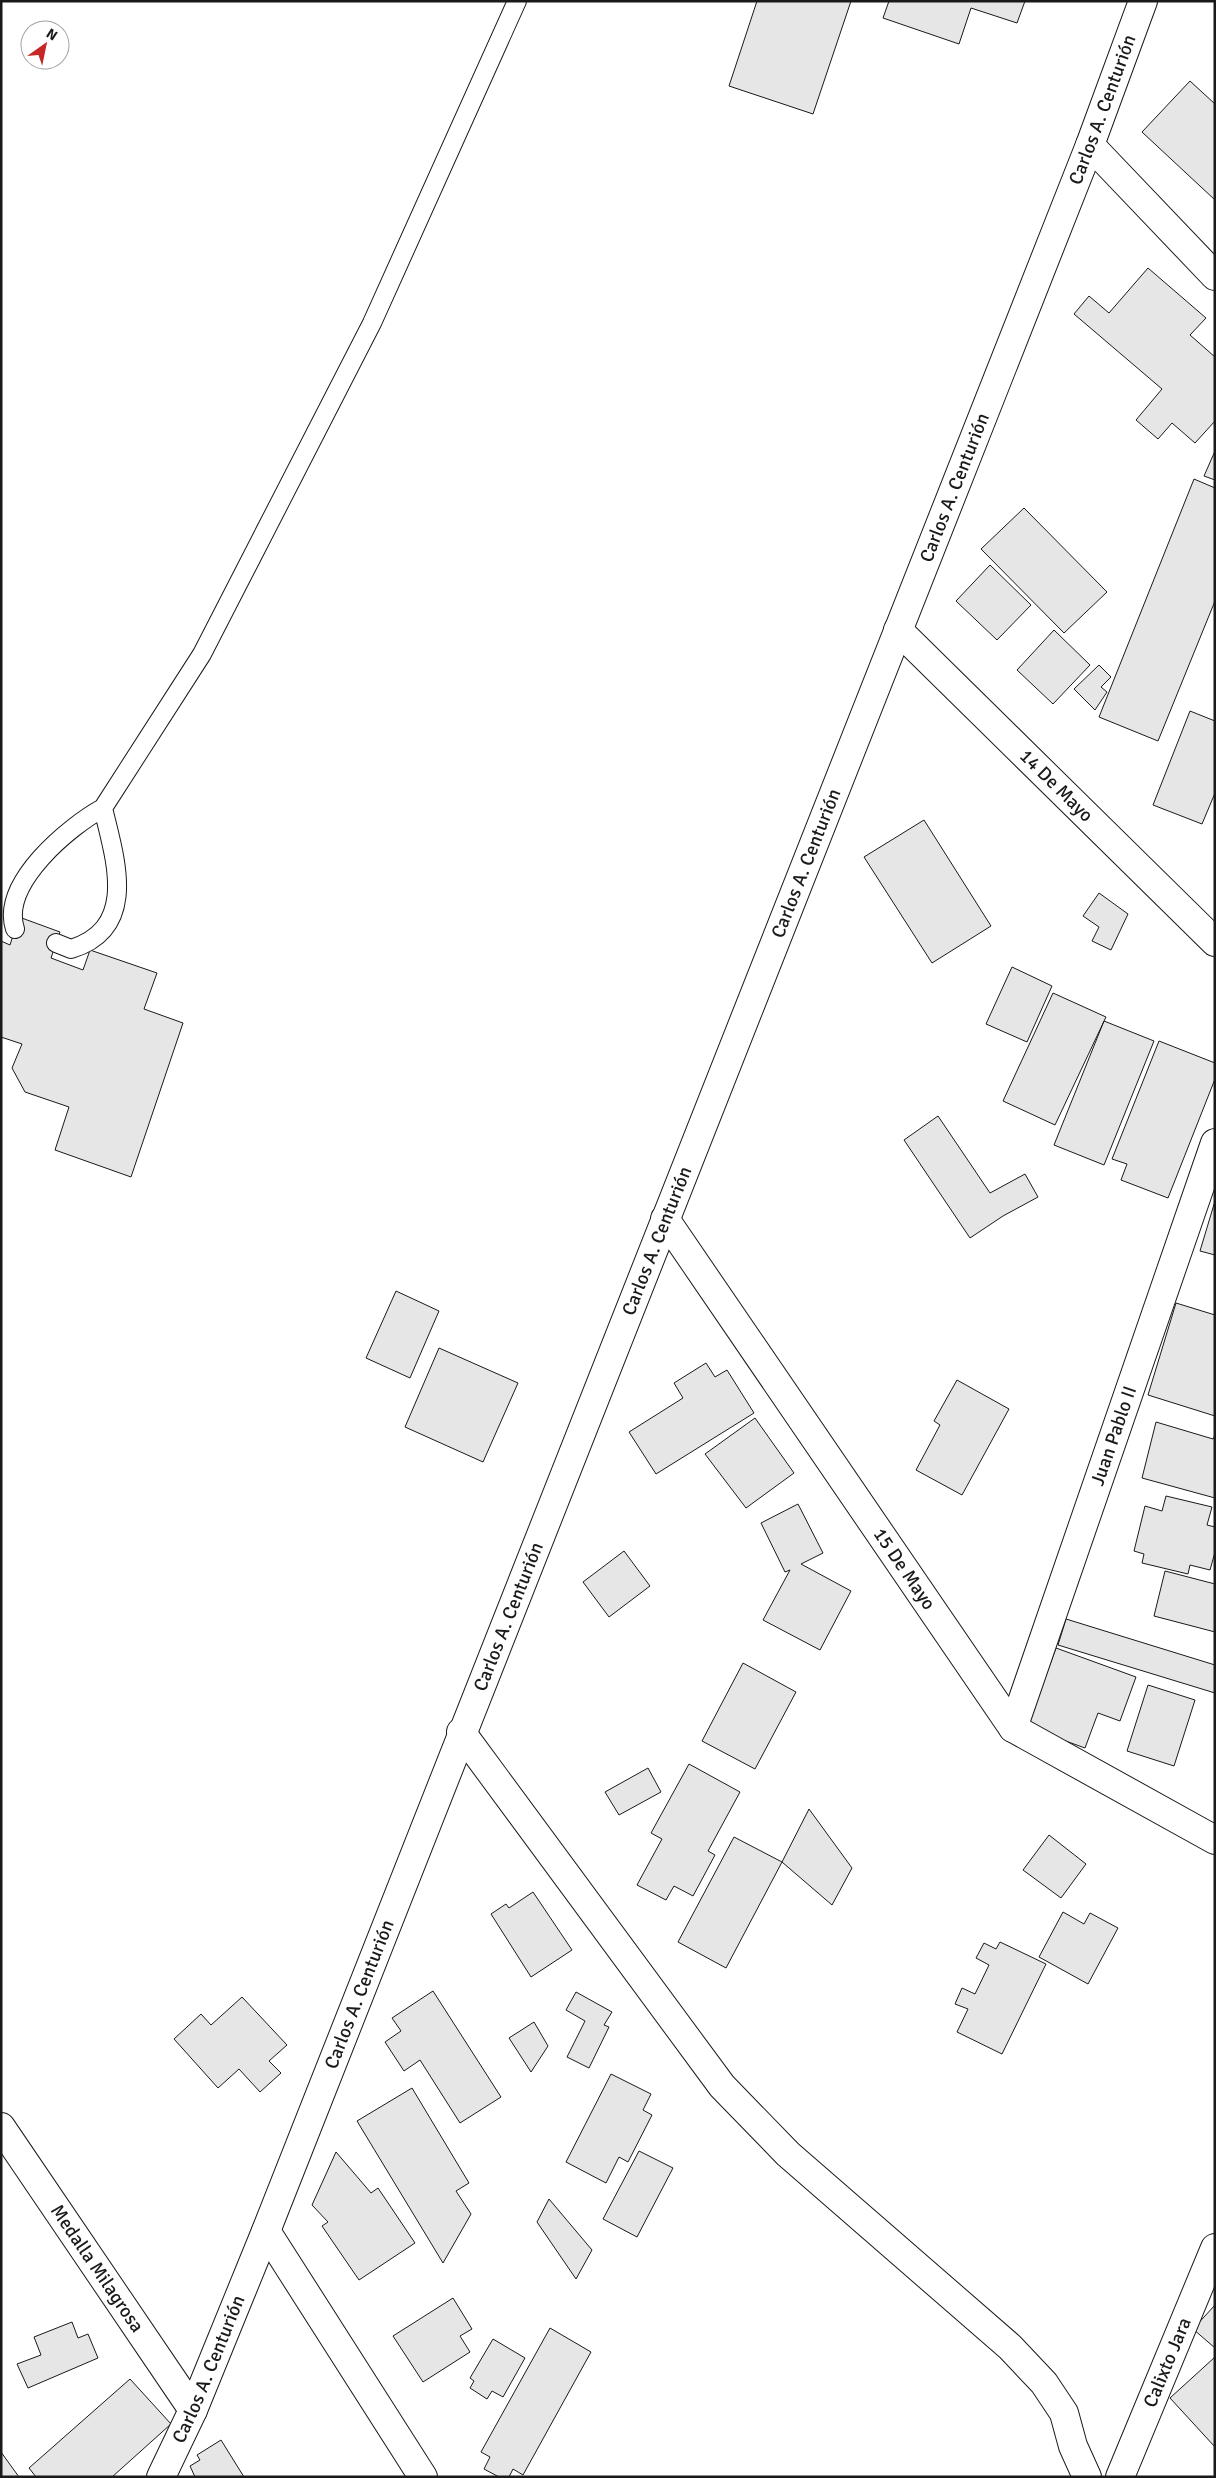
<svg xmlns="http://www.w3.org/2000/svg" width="1216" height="2478" viewBox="0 0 1216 2478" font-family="Signika,sans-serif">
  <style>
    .building { fill: #e6e6e6; stroke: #1a1a1a }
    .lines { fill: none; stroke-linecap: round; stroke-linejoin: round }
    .service-casing { stroke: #1a1a1a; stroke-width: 20 }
    .minor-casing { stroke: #1a1a1a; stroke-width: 30 }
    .service { stroke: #fff; stroke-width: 18 }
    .minor { stroke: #fff; stroke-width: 28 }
    .labels { text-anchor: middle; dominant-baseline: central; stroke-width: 4; stroke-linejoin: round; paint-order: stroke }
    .street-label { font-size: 19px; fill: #1a1a1a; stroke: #fff }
  </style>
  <rect width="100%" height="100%" fill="#fff"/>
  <!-- building -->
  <path class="building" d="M757 1H851L813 114 729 86Z
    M889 1H1025L1017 23 971 8 959 44 883 18Z
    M1190 81 1215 104V200L1142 132Z
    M1148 268 1206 318 1190 335 1215 357V421L1195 443 1172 423 1158 439 1136 420 1162 389 1074 314 1089 296 1109 313Z
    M1215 451V480L1204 476Z
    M1194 479 1215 488V601L1158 741 1099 717Z
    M1024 508 1107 592 1064 633 981 549Z
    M990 565 1031 605 997 640 956 601Z
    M1054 630 1090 665 1053 704 1017 670Z
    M1099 665 1111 677 1101 687 1107 692 1095 710 1074 689Z
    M1190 711 1215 721V793L1202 824 1153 805Z
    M924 820 991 926 932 963 864 857Z
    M1099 893 1128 914 1111 950 1092 941 1099 927 1083 916Z
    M19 917 60 932 51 958 83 970 90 950 157 973 144 1009 183 1023 131 1177 55 1150 69 1107 25 1092 12 1068 22 1044 1 1037V941L10 945Z
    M1012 967 1052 986 1027 1042 986 1024Z
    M1053 993 1106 1017 1055 1125 1003 1101Z
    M1104 1021 1154 1041 1104 1165 1054 1145Z
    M1159 1041 1215 1063V1079L1168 1198 1121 1180 1127 1164 1112 1159Z
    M938 1116 990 1193 1025 1174 1038 1197 1003 1216 970 1238 904 1140Z
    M1215 1201V1255L1200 1251Z
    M396 1291 439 1311 410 1378 366 1358Z
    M1176 1303 1215 1315V1416L1148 1395Z
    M439 1348 518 1383 483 1462 405 1427Z
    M706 1363 715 1377 727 1370 754 1413 656 1474 629 1432 683 1398 674 1383Z
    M957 1380 1009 1409 962 1495 916 1470 940 1425 934 1421Z
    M755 1418 794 1473 746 1508 705 1454Z
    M1156 1422 1213 1439 1215 1435V1498L1142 1478Z
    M1166 1496 1212 1507 1207 1525 1215 1527V1552L1210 1570 1190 1565 1188 1574 1142 1563 1144 1554 1134 1551 1145 1506 1162 1511Z
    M798 1504 823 1553 801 1564 851 1591 820 1650 763 1620 790 1570 785 1572 761 1523Z
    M624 1551 650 1586 609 1617 583 1582Z
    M1165 1571 1215 1584V1632L1154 1616Z
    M1066 1619 1215 1665V1693L1058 1645Z
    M1056 1648 1136 1677 1120 1721 1098 1713 1085 1748 1027 1727Z
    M743 1663 796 1692 755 1769 702 1741Z
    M1148 1685 1195 1700 1174 1766 1127 1751Z
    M689 1764 740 1792 708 1851 715 1855 693 1896 674 1886 666 1900 637 1885 662 1839 651 1833Z
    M648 1768 661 1792 619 1815 605 1792Z
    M809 1809 852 1868 832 1905 782 1862Z
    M1049 1835 1086 1864 1061 1898 1023 1870Z
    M734 1837 782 1862 726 1968 678 1942Z
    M533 1892 572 1950 531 1977 491 1914 506 1904 509 1908Z
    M1063 1912 1084 1924 1090 1913 1118 1928 1088 1984 1039 1957Z
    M1000 1942 1046 1964 1002 2054 957 2032 968 2009 955 2004 962 1988 975 1994 989 1965 976 1958 984 1943 996 1949Z
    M433 1991 501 2097 460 2123 420 2060 404 2071 385 2042 401 2031 392 2018Z
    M576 1992 612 2012 604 2025 609 2027 589 2068 567 2057 585 2021 566 2010Z
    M242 1997 287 2045 269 2061 281 2073 260 2092 239 2069 218 2088 174 2039 201 2014 211 2025Z
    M534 2022 548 2046 531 2072 509 2038Z
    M611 2074 651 2094 643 2110 652 2115 628 2162 619 2157 606 2183 566 2162Z
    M412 2088 469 2183 456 2191 471 2214 443 2263 357 2121Z
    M639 2151 673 2168 637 2237 603 2219Z
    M336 2152 371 2193 378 2188 415 2243 359 2280 322 2226 328 2222 312 2205Z
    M549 2199 592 2250 576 2279 537 2222Z
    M453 2298 472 2329 460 2336 470 2352 423 2382 393 2336Z
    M1215 2305V2348L1193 2329Z
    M72 2322 78 2338 88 2334 98 2358 28 2388 17 2364 41 2355 34 2337Z
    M550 2328 591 2352 523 2475 513 2469 509 2477H499L484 2469 490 2457 481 2452Z
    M493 2339 525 2358 503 2397 492 2391 487 2399 470 2388 474 2381 470 2378Z
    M1215 2357V2447L1170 2398Z
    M130 2379 171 2424 112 2477H36L29 2468Z
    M221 2440 244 2477H195L190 2466 200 2460 197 2455Z
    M1 2452 19 2477H1Z"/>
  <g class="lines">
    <defs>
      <path id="service" d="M103 808 202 654 372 323 517 1
        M15 929C0 883 70 826 103 808 115 859 139 928 71 949L56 943"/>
      <g id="minor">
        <path d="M1090 145 1215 276"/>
        <path id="s1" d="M898 630 1215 942"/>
        <path id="s2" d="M665 1219 1013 1728 1215 1840"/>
        <path id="s3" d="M1013 1728 1215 1143"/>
        <path d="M461 1732 722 2086 788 2154 1010 2347 1044 2383 1064 2413 1073 2446 1087 2477"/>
        <path id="s4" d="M1 2127 193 2410"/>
        <path d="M266 2231 423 2477"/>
        <path id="s5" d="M161 2477 193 2410 266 2231 1090 145 1143 1"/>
        <path id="s6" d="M1120 2477 1215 2248"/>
      </g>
    </defs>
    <!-- service casing -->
    <use href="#service" class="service-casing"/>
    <!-- minor casing -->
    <use href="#minor" class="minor-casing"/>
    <!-- service -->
    <use href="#service" class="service"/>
    <!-- minor -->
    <use href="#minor" class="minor"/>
  </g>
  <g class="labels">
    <!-- street labels -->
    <g class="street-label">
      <text stroke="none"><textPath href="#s5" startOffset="2548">Carlos A. Centurión</textPath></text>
      <text stroke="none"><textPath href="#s5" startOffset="2142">Carlos A. Centurión</textPath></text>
      <text stroke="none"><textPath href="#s1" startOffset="222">14 De Mayo</textPath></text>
      <text stroke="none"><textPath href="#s5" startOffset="1738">Carlos A. Centurión</textPath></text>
      <text stroke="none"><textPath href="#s5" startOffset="1332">Carlos A. Centurión</textPath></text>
      <text stroke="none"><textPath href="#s3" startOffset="309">Juan Pablo II</textPath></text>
      <text stroke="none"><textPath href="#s2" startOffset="424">15 De Mayo</textPath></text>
      <text stroke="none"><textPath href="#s5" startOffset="928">Carlos A. Centurión</textPath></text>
      <text stroke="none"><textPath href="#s5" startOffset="522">Carlos A. Centurión</textPath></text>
      <text stroke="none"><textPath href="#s4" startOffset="171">Medalla Milagrosa</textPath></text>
      <text stroke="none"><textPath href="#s6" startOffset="124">Calixto Jara</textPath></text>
      <text stroke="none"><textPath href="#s5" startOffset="118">Carlos A. Centurión</textPath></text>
    </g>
  </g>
  <!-- border -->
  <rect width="1216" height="2478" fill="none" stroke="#1a1a1a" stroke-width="5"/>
  <!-- north arrow -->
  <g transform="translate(45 45) rotate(33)"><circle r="24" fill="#ffffff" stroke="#a3a3a3"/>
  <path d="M0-4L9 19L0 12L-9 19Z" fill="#c62828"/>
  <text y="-8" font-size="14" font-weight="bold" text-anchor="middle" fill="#1a1a1a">N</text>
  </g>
</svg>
